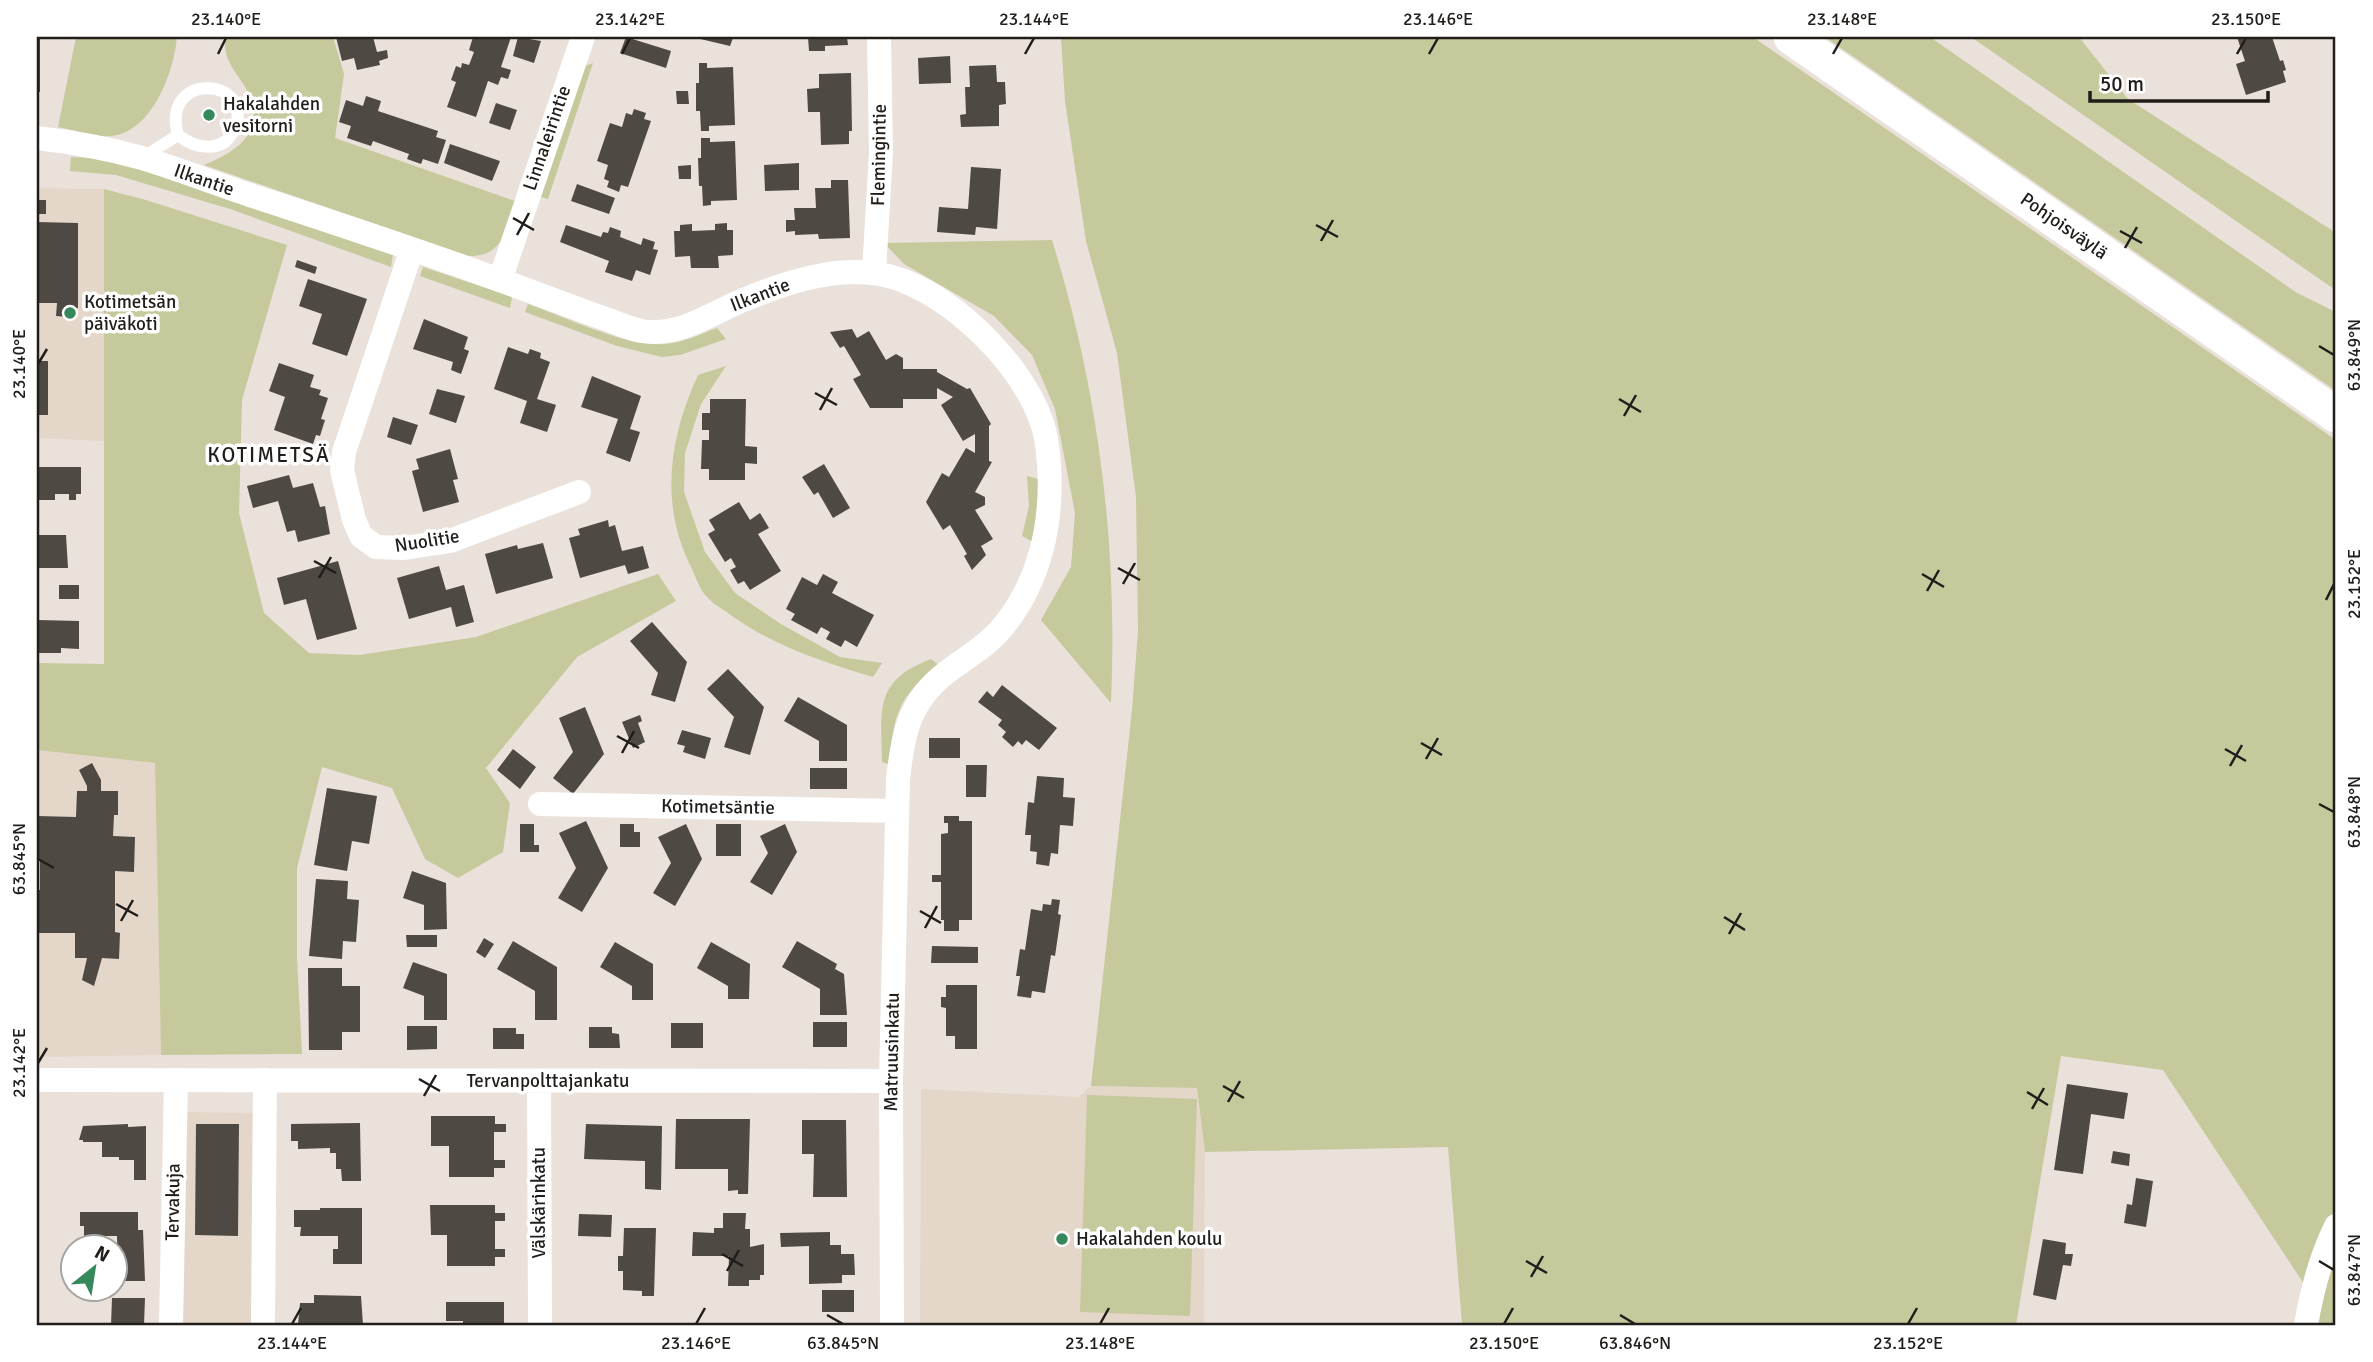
<svg xmlns="http://www.w3.org/2000/svg" width="2373" height="1362" viewBox="0 0 2373 1362" font-family="Signika,sans-serif">
  <style>
    .built { fill: #e4d7c9 }
    .green { fill: #c6c99c }
    .building { fill: #4f4943 }
    .lines { fill: none; stroke-linecap: round; stroke-linejoin: round }
    .service { stroke: #fff; stroke-width: 12 }
    .minor { stroke: #fff; stroke-width: 24 }
    .secondary { stroke: #fff; stroke-width: 35 }
    .ticks { fill: none; stroke: #201d1a; stroke-width: 2.5 }
    .poi-dot { fill: #35885b; stroke: #fff; stroke-width: 2.5 }
    .labels { text-anchor: middle; dominant-baseline: central; stroke-width: 7; stroke-linejoin: round; paint-order: stroke }
    .poi-label { font-size: 19px; fill: #201d1a; stroke: #fff; text-anchor: start }
    .street-label { font-size: 19px; fill: #201d1a; stroke: #fff }
    .neighbourhood-label { font-size: 21px; letter-spacing: 2px; fill: #201d1a; stroke: #fff }
    .neatline { fill: none; stroke: #201d1a; stroke-width: 2.5 }
    .ticks-label { font-size: 18px; text-anchor: middle; fill: #201d1a }
  </style>
  <rect width="100%" height="100%" fill="#e9e1da"/>
  <!-- built -->
  <path class="built" d="M37 188 104 189V441L37 438Z
    M37 750 155 763 161 1055 37 1057Z
    M1091 1086 1197 1088 1205 1152 1204 1325H920L921 1089 1079 1097Z
    M183 1112 255 1113 251 1325H181Z"/>
  <!-- green -->
  <path class="green" d="M76 37H177C174 71 153 131 112 136 96 138 74 130 58 127Z
    M224 37H333L344 74 335 138 515 201C506 229 504 257 468 256L204 165C233 153 265 135 250 97 245 83 233 72 228 59 225 52 225 44 224 37Z
    M1061 37H1753L2336 440V1325H2316L2302 1281 2163 1070 2061 1056 2016 1325H1462L1448 1147 1205 1152 1197 1088 1091 1086 1132 710 1138 631 1136 497 1117 353 1086 241 1065 101Z
    M1825 37H1930L2297 293 2336 312V391Z
    M1971 37H2079L2128 99 2336 233 2334 289Z
    M593 63 548 199 538 196 583 67Z
    M71 157 107 159 160 175 393 255 391 267 230 209 116 175 70 171Z
    M104 189 146 200 287 245 242 400 239 513 264 613 309 653 359 655 476 637 658 574 676 601 577 657 486 768 510 803 503 852 458 878 425 859 392 788 322 767 297 868V958L302 1054 161 1055 155 763 37 750V663L104 664Z
    M1052 240C1099 391 1118 546 1111 703L1041 620 1071 567 1075 513 1055 409 1032 355 994 316 904 264 884 243Z
    M423 267 512 297 510 308 420 276Z
    M528 304C565 317 626 347 665 344 683 343 700 334 717 328L726 339 680 355 662 357 617 346 525 312Z
    M726 366 701 404 685 453 684 492 705 552 735 593 781 624 840 657 882 663 873 677C822 662 771 645 728 613 721 608 712 603 707 597 700 590 696 578 692 569 659 505 669 438 698 375Z
    M1027 476 1039 479 1040 515 1033 542 1022 536 1029 506Z
    M931 659 939 665C898 696 894 714 889 764L882 762C881 708 874 681 931 659Z
    M1087 1095 1197 1099 1190 1316 1080 1312Z"/>
  <!-- building -->
  <path class="building" d="M37 37H40V92H37Z
    M336 37H373L377 52 387 50 388 58 379 61 380 65 357 70 354 58 342 61Z
    M473 37H511L501 67 511 70 508 79 501 77 498 85 488 81 476 117 447 107 456 82 451 80 456 66 461 68 462 63 469 65 474 52 469 50Z
    M518 37 541 41 534 63 513 56Z
    M626 37 671 51 666 68 620 53Z
    M692 37H728L733 38 730 46Z
    M808 37H847L848 45 825 46V51H809Z
    M2237 37H2272L2280 61 2283 60 2286 70 2283 71 2286 82 2246 95 2236 64 2245 61Z
    M950 56 951 83 919 84 918 58Z
    M699 63H707V68L733 67 735 125 709 126V131H701L700 111H696V83H699Z
    M996 65 997 82H1005L1006 104 999 105V126L961 127 960 115 966 114 965 87H970L969 66Z
    M851 73 852 131H849V144L821 145 820 112H808L807 89 819 88V74Z
    M676 91H688L689 104H677Z
    M366 96 381 101 378 111 438 131 436 137 446 140 438 164 423 159 421 164 407 159 409 154 373 141 371 146 347 138 351 126 339 122 346 100 363 106Z
    M496 103 517 110 510 130 489 123Z
    M201 115a8 8 0 1 1 16 0a8 8 0 1 1-16 0Z
    M634 109 646 113 644 119 651 121 628 187 621 185 619 192 607 187 609 181 604 179 608 165 597 161 610 123 622 127 626 113 632 115Z
    M701 138H710V142L735 141 737 200 711 201V205L703 206 702 186H699L698 158H701Z
    M450 144 500 161 492 181 444 163Z
    M799 163V190L765 191 764 165Z
    M691 165V179H679L678 166Z
    M971 167 1001 169 997 229 976 227 975 235 937 232 939 207 968 209Z
    M831 180H848L850 238 819 239 818 234 795 235V231L786 232V220H795L794 208H816L815 188H831Z
    M577 184 615 198 609 214 571 201Z
    M37 200H46V214H37Z
    M37 222 78 223V308H67V317L56 316 57 303H37Z
    M727 223V230H733V255L718 256 719 268H691L690 256 675 257 674 231H680V225L692 224V231L715 230V224Z
    M566 225 601 237 603 232 608 233 610 227 621 231 620 237 641 245 643 238 655 242 653 249 658 250 650 275 636 270 632 281 605 272 609 261 560 242Z
    M297 260 317 267 315 274 295 267Z
    M308 279 367 299 347 356 312 344 322 314 299 306Z
    M424 319 468 337 464 349 469 351 461 374 451 370 453 362 413 349Z
    M852 329 857 338 869 331 886 360 896 354 903 358V369H937V372L967 389 970 388 991 424 989 426V461L992 462 975 492 985 497V505L975 510 993 539 981 546 986 555 972 570 964 556 967 554 950 525 943 530 926 502 942 473 949 477 966 448 975 453V434L963 441 941 405 953 397 937 388V399H903V408H870L853 379 861 375 844 346 840 348 830 332Z
    M508 347 528 354 530 349 541 353 540 358 550 362 537 399 556 405 547 432 520 423 527 401 494 389Z
    M37 361H48V415H37Z
    M279 363 314 375 310 387 321 390 319 395 328 398 321 419 325 420 320 436 316 435 313 444 274 430 285 397 269 391Z
    M592 376 641 396 630 429 640 432 630 462 606 453 618 419 581 407Z
    M437 389 465 396 456 423 429 414Z
    M710 399H746L745 446 757 447V464L745 463V480H709V469H701L702 440H709V430H702V413H710Z
    M393 417 418 425 411 445 387 437Z
    M450 449 458 479 453 480 459 502 423 512 412 471 419 469 416 459Z
    M824 464 850 508 833 518 818 492 814 495 802 477Z
    M37 467H81V494H76V500H69V494H55V500H37Z
    M289 475 293 488 313 483 320 507 325 506 330 534 298 542 295 530 287 532 278 501 253 508 247 486Z
    M739 502 750 520 760 513 769 528 758 534 781 571 750 590 744 581 738 584 730 570 736 567 731 558 725 562 708 534 715 530 709 520Z
    M608 520 609 527 615 525 622 551 643 546 649 568 628 574 625 565 580 578 569 538 580 535 578 529Z
    M37 535H66L68 568H37Z
    M543 543 553 578 496 594 485 554 517 545 518 549Z
    M338 561 357 629 317 640 306 599 284 605 277 578Z
    M439 566 446 590 464 585 474 622 456 627 451 607 409 619 397 578Z
    M823 574 838 582 832 593 874 615 857 647 845 640 841 647 826 639 830 632 821 627 817 634 791 620 795 614 786 609 802 577 817 585Z
    M59 585H79V599H59Z
    M39 620 79 621V649L61 648V653H37V626H39Z
    M652 622 687 662 675 702 651 695 658 673 630 641Z
    M728 669 764 707 750 755 724 747 734 717 707 689Z
    M1002 685 1057 728 1039 750 1026 740 1022 745 1018 741 1013 747 1002 737 1006 732 998 725 1002 720 978 702 987 691 993 697Z
    M798 697 847 725V761H819V741L784 721Z
    M585 707 604 754 573 794 553 778 573 752 559 718Z
    M640 715 642 721 638 723 645 742 633 748 622 722Z
    M682 730 711 738 705 759 683 752 685 746 677 744Z
    M929 738H960V758H929Z
    M513 749 536 767 520 789 497 770Z
    M92 763 101 780V791H118V815H114L113 836 135 837 134 872 115 871V932L120 933 119 959 102 958 94 986 82 980 87 958H75V933H37V890H40V859H37V816L76 817 77 791H87V786L79 770Z
    M966 765H987L986 797H966Z
    M810 768H847V789H810Z
    M1037 776 1064 778 1063 797 1075 798 1073 826 1060 825 1058 854 1051 853 1049 866 1036 864 1037 852 1030 851 1031 835H1025L1028 802 1034 803Z
    M327 788 377 796 369 844 352 841 347 871 314 865Z
    M944 816H959V821H972V920H959V931H944V920H941V882H932V875H941V834L948 833V823H944Z
    M586 821 608 868 582 912 558 898 576 868 559 833Z
    M520 824H534V845H539V852H520Z
    M620 824H634V832H640V847H620Z
    M686 824 702 859 675 906 653 893 671 863 658 837Z
    M716 824H741V856H716Z
    M785 824 797 852 772 895 750 882 768 853 760 836Z
    M412 871 446 883 447 929 424 930V905L403 898Z
    M316 879 348 881 347 899 359 900 356 942 343 941 342 959 309 956Z
    M1052 899 1060 900 1058 914 1061 915 1055 956 1051 955 1045 993 1032 991 1031 998 1017 996 1020 976H1016L1020 949 1025 950 1031 909 1042 911 1043 904 1051 905Z
    M406 935H437V947H407Z
    M484 938 494 944 485 958 476 952Z
    M513 941 557 967V1020H535V991L497 969Z
    M797 941 837 964 835 969 844 974 847 1015H820V989L782 967Z
    M615 942 653 964V1000H632V986L600 967Z
    M711 942 750 964 749 999H728V986L697 968Z
    M932 946 978 947V963H931Z
    M413 962 447 974V1020H424V996L403 988Z
    M308 968H342V986H360V1032H342V1050H309Z
    M946 985H977V1049H955V1036H946V1008L941 1007V997H946Z
    M813 1022H847V1047H813Z
    M671 1023H703V1048H671Z
    M407 1026H437V1049L407 1050Z
    M589 1027H612V1033L619 1034 620 1048H589Z
    M493 1028H516V1034H524V1049H493Z
    M2067 1084 2128 1093 2124 1119 2091 1114 2083 1174 2054 1170Z
    M431 1116H495V1124H506V1132H494V1160H505V1168H494V1177H449V1146H431Z
    M676 1119H750L748 1194H738V1190L728 1191V1169H675Z
    M802 1120H846L847 1197H813L814 1154H802Z
    M360 1123 361 1181H342L341 1169H336V1153H330V1148L298 1149V1141H291V1124Z
    M128 1124V1127L146 1126V1180H134V1160H119V1157H102V1142H83V1140H79L83 1126Z
    M196 1124H239L238 1236 195 1235Z
    M586 1124 662 1126 661 1190 645 1189V1161L584 1159Z
    M2113 1151 2130 1154 2129 1166 2111 1163Z
    M2136 1178 2153 1181 2146 1227 2124 1223 2127 1204 2132 1205Z
    M430 1205H495V1213H505V1221H495V1249H505V1257H495V1266H447V1235H431Z
    M320 1208H362V1264H333V1249H338V1236H300L301 1227H294V1210H320Z
    M80 1212H138V1230H143L145 1281H118L117 1236H84V1226H80Z
    M723 1213H746L745 1229H750V1247L764 1244V1275H760V1280H749V1286H728L729 1256H692L693 1232 714 1233V1228H723Z
    M579 1214 612 1215 611 1237 578 1236Z
    M624 1228H656L654 1296H642V1291L623 1290V1271H618V1256H623Z
    M830 1232V1245H841V1254H854L855 1275H842V1283L809 1284V1246L781 1247 780 1233Z
    M2043 1239 2066 1243 2065 1254H2073L2071 1266 2063 1265 2056 1300 2033 1295Z
    M822 1290H854V1312H822Z
    M314 1295 361 1296 363 1325H298L300 1303H314Z
    M112 1298H145L144 1325H111Z
    M446 1302H504V1325H463V1321H446Z"/>
  <g class="lines">
    <!-- service -->
    <path class="service" d="M142 158 178 135C160 70 257 77 234 130 223 154 195 149 178 135"/>
    <!-- minor -->
    <path class="minor" d="M37 138C72 142 107 148 142 158 178 169 214 183 250 195 333 222 415 249 497 279 530 291 564 304 597 316 611 320 626 328 641 331 679 337 708 315 741 301 791 280 851 260 904 281 961 304 1024 367 1043 426 1047 438 1048 452 1049 464 1053 523 1040 583 1001 629 987 646 965 658 947 672 909 701 903 733 898 779L891 1081 892 1325
      M412 249 344 452 342 470 354 520 361 536 376 547 404 548 450 541 579 492
      M874 272 881 153 879 37
      M500 280 583 37
      M540 804 897 811
      M37 1080 891 1081
      M539 1081 540 1325
      M171 1325 176 1080
      M263 1325 265 1080
      M2306 1325C2312 1290 2320 1258 2336 1226"/>
    <!-- secondary -->
    <path class="secondary" d="M1791 37 2336 415"/>
  </g>
  <!-- ticks -->
  <path class="ticks" d="M218 54 226 38M622 54 630 38M1025 54 1034 38M1429 54 1438 38M1833 54 1842 38M2237 54 2246 38M513 218 534 230M1316 225 1338 237M2120 231 2142 243M517 235 529 213M1321 241 1333 220M2125 248 2137 227M2319 346 2334 355M38 364 47 349M815 393 837 405M1619 399 1641 412M820 410 832 388M1624 416 1636 395M314 561 336 573M1118 568 1140 580M1922 574 1944 587M319 578 331 557M1123 584 1135 563M1927 591 1939 570M2326 600 2334 584M617 736 639 748M1421 743 1442 755M2225 749 2246 761M622 753 634 731M1426 759 1438 738M2230 766 2242 745M2319 804 2334 812M38 859 54 868M116 904 138 916M920 911 941 923M1724 917 1745 930M121 921 133 900M925 928 937 906M1729 934 1741 913M38 1063 47 1048M419 1079 440 1091M1223 1086 1244 1098M2027 1092 2048 1105M424 1096 436 1075M1228 1102 1240 1081M2032 1109 2044 1088M722 1254 743 1266M1526 1261 1547 1273M2319 1261 2334 1270M727 1271 739 1250M1531 1277 1543 1256M827 1315 843 1324M1620 1315 1635 1324M292 1324 301 1308M696 1324 705 1308M1100 1324 1109 1308M1504 1324 1513 1308M1908 1324 1917 1308"/>
  <!-- markers -->
  <g class="poi-dot">
    <circle cx="209" cy="115" r="7"/>
    <circle cx="70" cy="313" r="7"/>
    <circle cx="1062" cy="1239" r="7"/>
  </g>
  <g class="labels">
    <!-- poi labels -->
    <g class="poi-label">
      <text x="223" y="104">Hakalahden<tspan x="223" dy="22">vesitorni</tspan></text>
      <text x="84" y="302">Kotimetsän<tspan x="84" dy="22">päiväkoti</tspan></text>
      <text x="1076" y="1239">Hakalahden koulu</text>
    </g>
    <!-- street labels -->
    <g class="street-label">
      <text transform="translate(547 138) rotate(-71)">Linnaleirintie</text>
      <text transform="translate(879 155) rotate(-89)">Flemingintie</text>
      <text transform="translate(204 180) rotate(19)">Ilkantie</text>
      <text transform="translate(2064 226) rotate(35)">Pohjoisväylä</text>
      <text transform="translate(760 295) rotate(-21)">Ilkantie</text>
      <text transform="translate(427 541) rotate(-9)">Nuolitie</text>
      <text transform="translate(718 807) rotate(1)">Kotimetsäntie</text>
      <text transform="translate(892 1052) rotate(-89)">Matruusinkatu</text>
      <text x="548" y="1081">Tervanpolttajankatu</text>
      <text transform="translate(173 1202) rotate(-89)">Tervakuja</text>
      <text transform="translate(539 1203) rotate(-90)">Välskärinkatu</text>
    </g>
    <!-- neighbourhood labels -->
    <g class="neighbourhood-label">
      <text x="269" y="455">KOTIMETSÄ</text>
    </g>
  </g>
  <!-- border -->
  <rect width="2373" height="1362" fill="none" stroke="#ffffff" stroke-width="77"/>
  <!-- north arrow -->
  <g transform="translate(94 1268) rotate(30)"><circle r="33" fill="#ffffff" stroke="#a6a5a3" stroke-width="2"/>
  <path d="M0-5L12 26L0 18L-12 26Z" fill="#35885b"/>
  <text y="-10" font-size="19" font-weight="bold" text-anchor="middle" fill="#201d1a">N</text>
  </g>
  <!-- scale -->
  <path d="M2090 91v10h178v-10" fill="none" stroke="#201d1a" stroke-width="3.5"/>
  <text x="2100" y="91" font-size="21" fill="#201d1a" stroke="#ffffff" stroke-width="5" paint-order="stroke">50 m</text>
  <rect x="38" y="38" width="2296" height="1286" class="neatline"/>
  <g class="ticks-label">
    <text x="226" y="25">23.140°E</text>
    <text x="630" y="25">23.142°E</text>
    <text x="1034" y="25">23.144°E</text>
    <text x="1438" y="25">23.146°E</text>
    <text x="1842" y="25">23.148°E</text>
    <text x="2246" y="25">23.150°E</text>
    <text transform="translate(2354 355) rotate(-90)" y="6">63.849°N</text>
    <text transform="translate(19 364) rotate(-90)" y="6">23.140°E</text>
    <text transform="translate(2354 584) rotate(-90)" y="6">23.152°E</text>
    <text transform="translate(2354 812) rotate(-90)" y="6">63.848°N</text>
    <text transform="translate(19 859) rotate(-90)" y="6">63.845°N</text>
    <text transform="translate(19 1063) rotate(-90)" y="6">23.142°E</text>
    <text transform="translate(2354 1270) rotate(-90)" y="6">63.847°N</text>
    <text x="292" y="1349">23.144°E</text>
    <text x="696" y="1349">23.146°E</text>
    <text x="843" y="1349">63.845°N</text>
    <text x="1100" y="1349">23.148°E</text>
    <text x="1504" y="1349">23.150°E</text>
    <text x="1635" y="1349">63.846°N</text>
    <text x="1908" y="1349">23.152°E</text>
  </g>
</svg>
